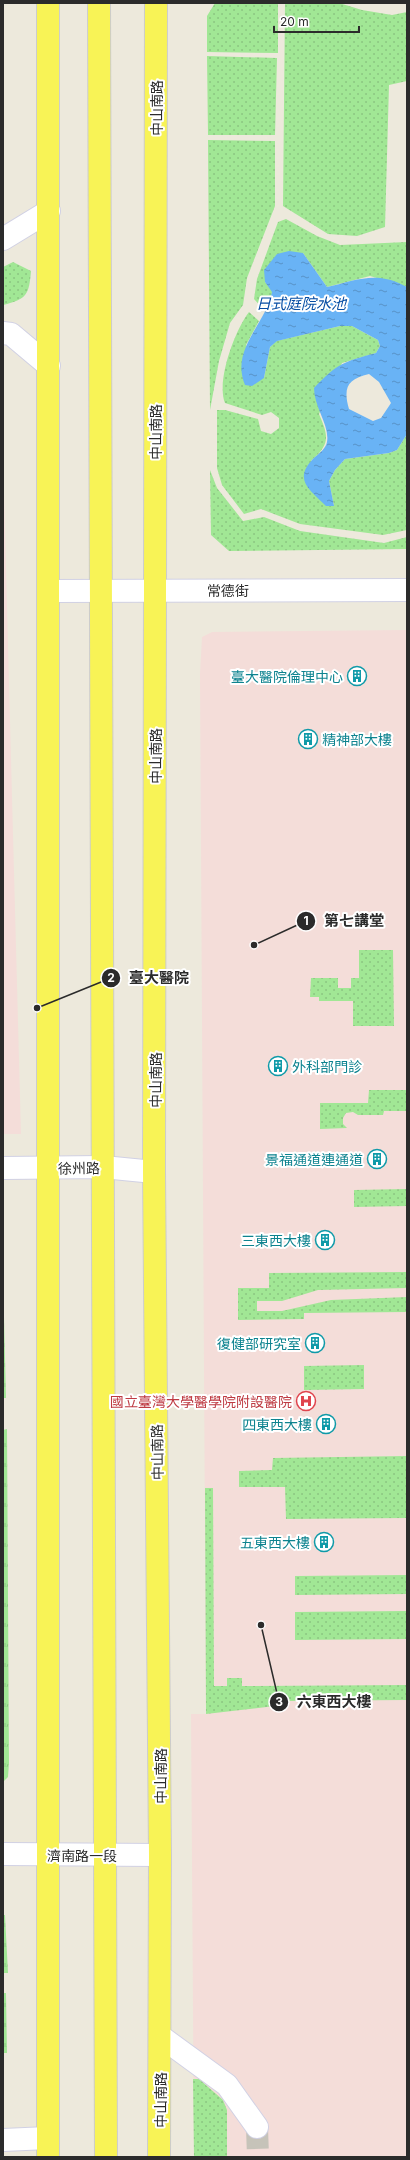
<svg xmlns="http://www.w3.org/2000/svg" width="410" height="2160" viewBox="0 0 410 2160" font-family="Inter,'Noto Sans TC',sans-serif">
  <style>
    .medical { fill: #f4ddd9 }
    .grass { fill: url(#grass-tufts) }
    .garden { fill: url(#garden-dots) }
    .water { fill: url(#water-ripples); fill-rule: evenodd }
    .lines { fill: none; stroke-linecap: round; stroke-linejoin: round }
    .minor-tunnel { stroke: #c6c3b9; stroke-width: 22; stroke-dasharray: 22 11; stroke-linecap: butt }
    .minor-casing { stroke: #d1d1e4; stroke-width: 24 }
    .major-casing { stroke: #ccc; stroke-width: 24 }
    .minor { stroke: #fff; stroke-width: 22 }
    .major { stroke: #f8f356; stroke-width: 22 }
    .labels { text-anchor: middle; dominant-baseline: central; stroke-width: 4; stroke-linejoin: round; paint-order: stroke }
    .street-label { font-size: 14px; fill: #2b2b2b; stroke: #fff }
    .culture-label { font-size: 14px; fill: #0d838f; stroke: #fff; text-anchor: end }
    .health-label { font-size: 14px; fill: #be3a42; stroke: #fff; text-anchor: end }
    .water-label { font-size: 15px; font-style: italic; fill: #064da3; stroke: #fff }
    .leader { fill: none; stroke: #2b2b2b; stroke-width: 1.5 }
    .callout-dot { fill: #2b2b2b; stroke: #fff; stroke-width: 1.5 }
    .mark-label { font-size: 12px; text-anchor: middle; font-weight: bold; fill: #fff }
    .callout-label { font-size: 15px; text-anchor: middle; font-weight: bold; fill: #2b2b2b; stroke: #fff; stroke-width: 4; stroke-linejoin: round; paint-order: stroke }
  </style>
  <defs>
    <pattern id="grass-tufts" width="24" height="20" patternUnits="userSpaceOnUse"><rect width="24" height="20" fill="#a1e795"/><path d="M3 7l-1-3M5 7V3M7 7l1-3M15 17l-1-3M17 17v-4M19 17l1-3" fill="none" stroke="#8bc681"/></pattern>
    <pattern id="garden-dots" width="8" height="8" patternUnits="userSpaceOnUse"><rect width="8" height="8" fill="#a1e795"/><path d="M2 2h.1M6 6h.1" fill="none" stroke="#8bc681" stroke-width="1.8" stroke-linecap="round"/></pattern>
    <pattern id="water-ripples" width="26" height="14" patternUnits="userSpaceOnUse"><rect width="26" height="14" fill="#69b3f5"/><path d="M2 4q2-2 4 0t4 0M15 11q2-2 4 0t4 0" fill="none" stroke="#5792c7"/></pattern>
  </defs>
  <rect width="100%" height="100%" fill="#ede9dc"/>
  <!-- medical -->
  <path class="medical" d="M3 455 13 835 21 1134H3Z
    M407 630V2157H194L191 1714H206L200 674 202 637 212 632Z"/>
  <!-- grass -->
  <path class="grass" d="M3 1317H4L6 1398H3Z
    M7 1429 9 1763 8 1777 3 1782V1430Z
    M3 1915H5L8 1973H3Z
    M3 1993H6L7 2053H3Z"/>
  <!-- garden -->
  <path class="garden" d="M215 3H278V53L207 52V16Z
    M285 3H339L362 10 392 15 407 12V81L389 85 385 227 357 236 328 234 283 206Z
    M207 56 277 58 275 135H208Z
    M208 140 275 141V206L247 278 243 305 230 323 219 361 210 410Z
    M286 219 317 236 340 245 407 242V287L370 276 327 287 303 253 265 282 273 292 270 303 265 311 254 299 257 279 278 222Z
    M13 262 31 271C29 295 27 299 3 305V267Z
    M249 312 259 321 246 345 264 378 270 347 276 341 340 326H352L378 340 380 346 376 353 342 363 319 414C329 437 330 444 311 461L334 506 329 481 335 470 345 459 389 453 397 450 407 434V530L383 535 300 524 261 509 244 514 222 485 217 468V410H225L258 419 261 431 271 434 279 428V418L271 412 262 415 225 403C216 381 235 330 249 312Z
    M210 470 217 488 243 521 264 517 300 531 384 543 407 537V549L229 551 211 535Z
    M359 950H393L394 1026H353V1001H319V997H310L311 978H338V988H351V978H359Z
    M369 1090H407V1111H384L383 1115H358L353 1112 346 1113 343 1118V1124L347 1128 320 1129V1103H368Z
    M407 1189V1206L354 1207V1190Z
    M407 1272V1288L318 1290 282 1301H257V1311H282L331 1300 407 1297V1312L304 1313V1319L238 1320V1288H269V1273Z
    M364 1365V1389L304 1390V1366Z
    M407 1456V1518L286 1519 285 1487H239V1471L272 1470 273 1458Z
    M205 1488H213L214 1686H227V1678H242V1686L407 1685V1700L281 1701 275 1706 206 1714Z
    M407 1575V1594L295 1595V1576Z
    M407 1611V1639L295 1640V1612Z
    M193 2079H199L223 2100 227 2110V2157H194Z"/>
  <!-- water -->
  <path class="water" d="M289 251 303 253 327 287C357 280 377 270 407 287V434L397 450 389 453 345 459 335 470 329 481 334 506H326C309 489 292 479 315 457 320 453 326 448 327 442 330 426 314 407 314 388 338 363 343 362 376 353L380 346 378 340 352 326H340L277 341 270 347 264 378 252 386 245 385C230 349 266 324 272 292L265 282 264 270 277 254ZM369 374 379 382 391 403 381 418 373 421 349 409C343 388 347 379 369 374Z"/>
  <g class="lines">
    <!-- minor-tunnel -->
    <path class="minor-tunnel" d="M257 2127 258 2157"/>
    <defs>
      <path id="minor" d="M3 239 49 211
        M3 333 11 334 49 366
        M49 591 407 590
        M3 1168 103 1167 154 1172
        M3 1854 160 1855
        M160 2036 227 2085 257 2127
        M3 2140 48 2138"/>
      <path id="major" d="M99 3 106 2157
        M156 3 154 1172 160 1855 159 2157
        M48 2157V3"/>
    </defs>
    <!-- minor casing -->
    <use href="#minor" class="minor-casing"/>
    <!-- major casing -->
    <use href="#major" class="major-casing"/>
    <!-- minor -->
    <use href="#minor" class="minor"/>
    <!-- major -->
    <use href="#major" class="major"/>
  </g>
  <!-- icons -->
  <defs>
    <symbol id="building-ring" viewBox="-11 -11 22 22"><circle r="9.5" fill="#fff" stroke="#0f9aa8" stroke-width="1.5"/><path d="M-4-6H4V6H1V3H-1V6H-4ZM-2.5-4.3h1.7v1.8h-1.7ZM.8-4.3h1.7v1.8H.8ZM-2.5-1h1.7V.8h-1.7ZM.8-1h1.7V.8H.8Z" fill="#0f9aa8"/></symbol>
    <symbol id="hospital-ring" viewBox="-11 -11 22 22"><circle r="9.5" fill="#fff" stroke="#e0444e" stroke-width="1.5"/><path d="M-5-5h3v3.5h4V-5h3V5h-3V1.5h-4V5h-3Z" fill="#e0444e"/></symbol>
  </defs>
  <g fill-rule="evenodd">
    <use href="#building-ring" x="346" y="665" width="22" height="22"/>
    <use href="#building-ring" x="297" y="728" width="22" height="22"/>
    <use href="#building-ring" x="267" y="1055" width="22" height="22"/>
    <use href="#building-ring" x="366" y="1148" width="22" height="22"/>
    <use href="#building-ring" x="314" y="1229" width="22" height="22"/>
    <use href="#building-ring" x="304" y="1332" width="22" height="22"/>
    <use href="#hospital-ring" x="295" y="1390" width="22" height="22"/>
    <use href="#building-ring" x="315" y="1413" width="22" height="22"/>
    <use href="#building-ring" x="313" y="1531" width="22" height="22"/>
  </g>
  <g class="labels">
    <!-- street labels -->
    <g class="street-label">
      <text transform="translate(156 108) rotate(-90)">中山南路</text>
      <text transform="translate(155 432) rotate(-90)">中山南路</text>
      <text x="228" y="590">常德街</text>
      <text transform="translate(155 756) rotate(-90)">中山南路</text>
      <text transform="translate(155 1080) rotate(-90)">中山南路</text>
      <text transform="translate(79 1168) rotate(-1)">徐州路</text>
      <text transform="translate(157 1452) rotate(-91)">中山南路</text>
      <text transform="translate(160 1776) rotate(-90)">中山南路</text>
      <text x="82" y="1855">濟南路一段</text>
      <text transform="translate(160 2100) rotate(-90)">中山南路</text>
    </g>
    <!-- culture labels -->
    <g class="culture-label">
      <text x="343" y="676">臺大醫院倫理中心</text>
      <text x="322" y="739" text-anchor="start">精神部大樓</text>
      <text x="292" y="1066" text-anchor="start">外科部門診</text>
      <text x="363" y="1159">景福通道連通道</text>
      <text x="311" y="1240">三東西大樓</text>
      <text x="301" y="1343">復健部研究室</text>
      <text x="312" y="1424">四東西大樓</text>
      <text x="310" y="1542">五東西大樓</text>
    </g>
    <!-- health labels -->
    <g class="health-label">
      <text x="292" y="1401">國立臺灣大學醫學院附設醫院</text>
    </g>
    <!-- water labels -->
    <g class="water-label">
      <text x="301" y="303">日式庭院水池</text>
    </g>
  </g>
  <!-- callouts -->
  <path class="leader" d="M254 945L306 921M37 1008L111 978M261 1625L279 1702"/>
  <g class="callout-dot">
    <circle cx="254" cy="945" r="4"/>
    <circle cx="37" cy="1008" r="4"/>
    <circle cx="261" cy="1625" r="4"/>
    <circle cx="306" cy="921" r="10"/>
    <circle cx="111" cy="978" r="10"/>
    <circle cx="279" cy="1702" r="10"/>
  </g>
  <g class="mark-label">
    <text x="306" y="925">1</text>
    <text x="111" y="982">2</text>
    <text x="279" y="1706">3</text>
  </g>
  <g class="callout-label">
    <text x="354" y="926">第七講堂</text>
    <text x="159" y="983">臺大醫院</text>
    <text x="334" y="1707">六東西大樓</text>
  </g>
  <!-- border -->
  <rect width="410" height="2160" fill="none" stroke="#2b2b2b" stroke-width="8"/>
  <!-- scale -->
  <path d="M274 26v6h85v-6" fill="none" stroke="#2b2b2b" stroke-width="2"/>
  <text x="280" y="26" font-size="12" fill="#2b2b2b" stroke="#ffffff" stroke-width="3" paint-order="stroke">20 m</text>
</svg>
